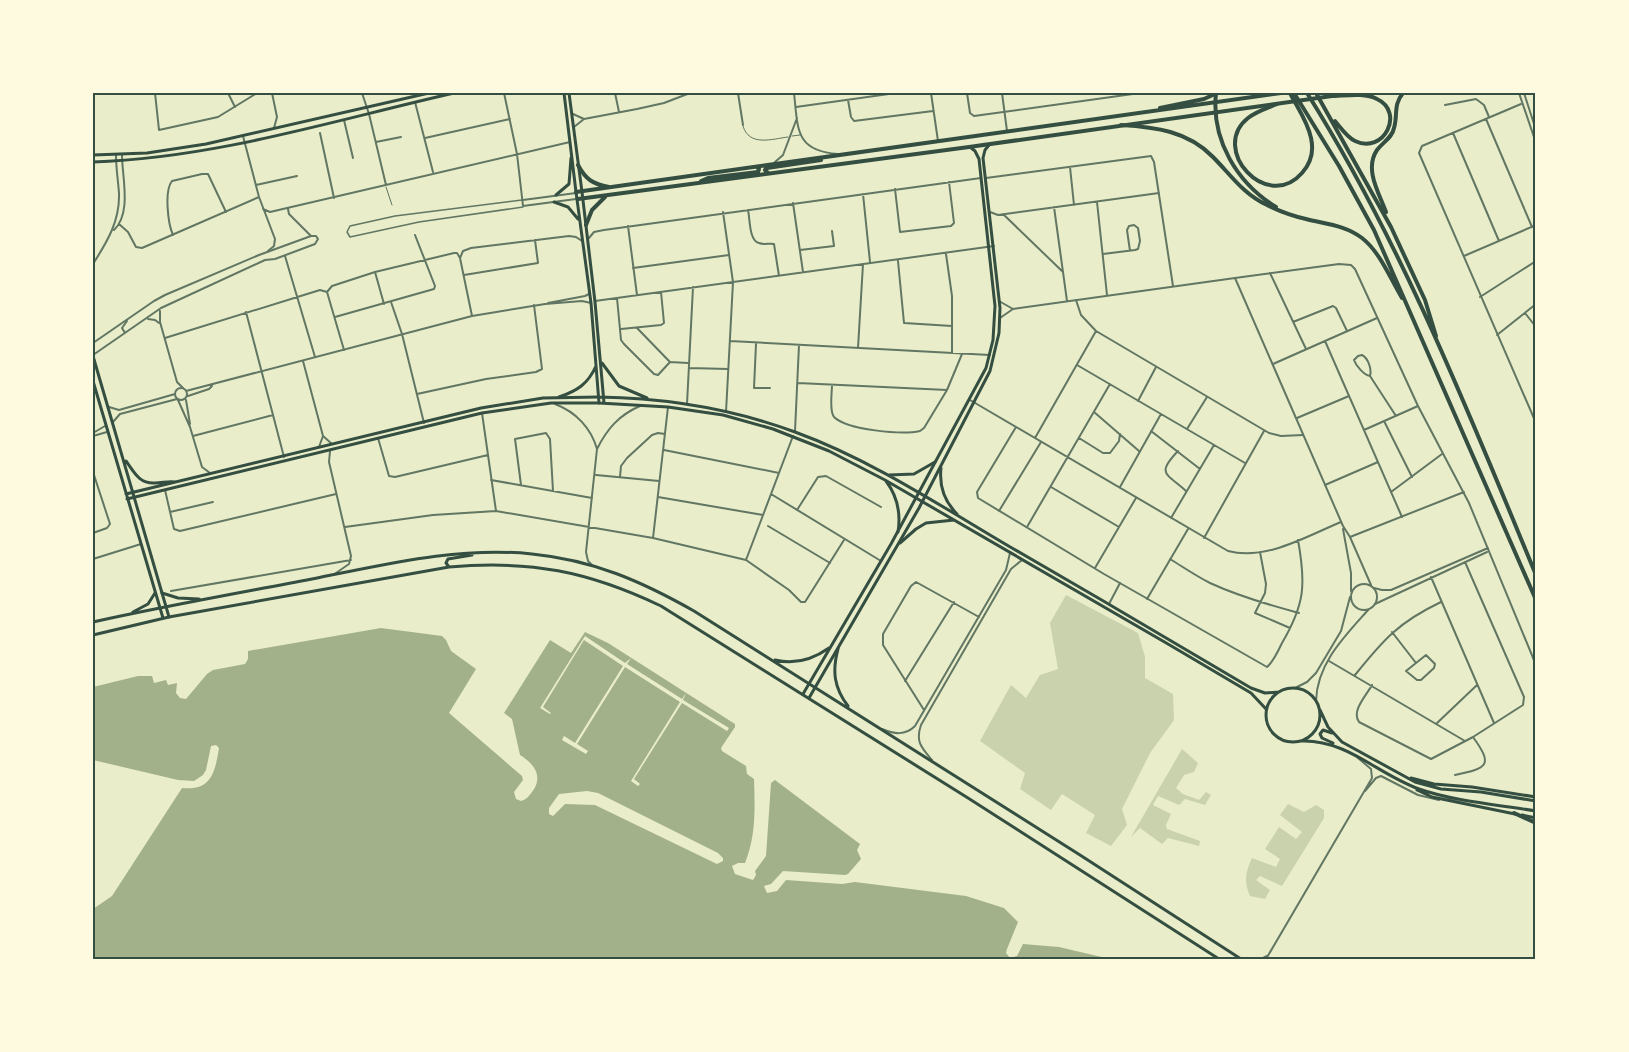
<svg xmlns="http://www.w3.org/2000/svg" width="1629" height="1052" viewBox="0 0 1629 1052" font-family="'Exo 2',sans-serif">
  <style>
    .green { fill: #cad2ad }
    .water { fill: #a3b18a; fill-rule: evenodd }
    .pier { fill: #e9edc9 }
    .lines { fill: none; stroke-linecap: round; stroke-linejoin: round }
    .service { stroke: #617663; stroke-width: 1 }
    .pedestrian { stroke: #617663; stroke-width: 1.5 }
    .minor { stroke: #617663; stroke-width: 2 }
    .tertiary { stroke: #617663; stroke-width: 2 }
    .secondary { stroke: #344e41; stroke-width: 3 }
    .primary { stroke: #344e41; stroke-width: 3 }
    .trunk { stroke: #344e41; stroke-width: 4 }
    .motorway { stroke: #344e41; stroke-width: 4 }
    .neatline { fill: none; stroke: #344e41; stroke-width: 2 }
  </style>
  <rect width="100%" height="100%" fill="#e9edc9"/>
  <!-- green -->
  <path class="green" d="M1066 595 1138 633 1145 657V678L1173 694 1174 720 1150 753 1122 809 1127 825 1111 846 1086 833 1095 815 1062 794 1051 810 1020 789 1025 773 980 741 1011 685 1026 698 1040 675 1058 669 1050 623Z
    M1182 749 1198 763 1194 772 1184 775 1176 788 1183 794 1199 800 1206 792 1211 795 1205 805 1185 799 1179 805 1158 796 1153 805 1171 814 1166 825 1167 829 1200 841 1199 846 1168 838 1162 844 1140 828 1131 837Z
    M1288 804 1304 812 1316 805 1324 810V818L1282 886 1260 876 1256 880 1270 890 1265 899 1250 896C1244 882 1245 873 1252 858L1276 867 1280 859 1265 849 1279 827 1296 839 1302 832 1280 815Z"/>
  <!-- water -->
  <path class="water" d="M381 628 442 636 446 640 451 651 476 669 449 713 522 776 523 780 514 792 516 799 521 801C527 799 528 797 532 792 544 776 534 764 520 755L512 719 504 713 550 640 571 653 585 632 608 643 735 724V727L721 748 722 751 746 766 747 774 754 779C755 809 756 836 745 863H738L732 866 735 874 753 880 756 875 755 871 766 856 771 783 775 780 856 841 860 844 857 850 861 859 848 874 845 875 783 871 771 884 764 886 767 893 777 891 786 880 842 884 855 882 966 896 1004 908 1018 922 1007 949 1006 953 1010 958 1017 956 1023 944 1059 947 1110 959H93V909L112 896 182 788C211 791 215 773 219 748L216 745 211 746 206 770 203 775 194 781 178 780 93 760V687L138 676H152L154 683 166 680 168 685 177 683 176 693 180 698 186 699 207 674 213 670 245 664 248 659V651ZM587 791 598 793 718 853 723 858V861L717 864 595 805 565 804 553 816 549 814V808L559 794Z"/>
  <!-- pier -->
  <path class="pier" d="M585 636 625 663 631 658 627 664 682 699 686 693 683 700 729 728 727 731 682 703 634 779 640 784 638 786 631 781 680 702 625 667 577 744 588 751 586 754 562 740 564 736 575 743 623 666 584 640 543 707 551 713 550 714 540 708Z"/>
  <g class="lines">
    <!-- service -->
    <path class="service" d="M743 126C749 147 772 139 788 137
      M792 136 800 135
      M386 187 392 205"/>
    <!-- pedestrian -->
    <path class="pedestrian" d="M522 200 395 216 350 226 347 232 350 237 419 222 523 207"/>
    <!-- minor -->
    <path class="minor" d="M155 93 159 130 218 117 257 93
      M228 93 235 107
      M362 93 369 114 386 185
      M504 93 517 154 523 206 576 199
      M615 93 619 112
      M738 93 743 125
      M931 93 938 141
      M967 93 970 113 974 116 1140 93
      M1002 93 1007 131
      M848 100 851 117 854 121 933 111
      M415 102 433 172
      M1521 104 1422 146 1419 153 1536 423
      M1445 105 1476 99 1484 105 1489 117
      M796 107 896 93
      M1486 119 1532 227
      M344 120 353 158
      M320 133 334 198
      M1453 133 1499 241
      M243 136 259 197 275 239 274 246 268 251
      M425 138 510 119
      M376 142 401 137
      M1070 167 1074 205
      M986 178 1151 156 1154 162 1173 286
      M256 185 297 176
      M895 189 900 232 951 226 954 223 949 182
      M863 194 870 262
      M523 200 576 193
      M1097 202 1107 295
      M793 203 803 272
      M1054 207 1067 301
      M263 209 270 212 570 142
      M288 209 289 214 311 236
      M748 210C750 218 749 241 759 243 764 245 769 243 774 244L779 276
      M723 212 733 282 726 412
      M990 212 998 215 1159 193
      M1003 214 1063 272
      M119 224 128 232 136 247 142 248 259 197
      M628 226 637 295
      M114 230C132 213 122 177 122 155
      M173 235C168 224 164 191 172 181L202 174H208L226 212
      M589 238 594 232 604 230 981 178
      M800 250 834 246 832 231
      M946 254 952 296V353
      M1103 254 1135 250 1138 249 1140 241 1138 228 1134 225 1129 226 1127 230 1130 251
      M285 256 315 357
      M1464 256 1536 225
      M460 258 463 251 471 248 569 236 576 237 582 241
      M460 258 472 316
      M898 261 904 323 952 326
      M93 264C107 242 120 221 119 193 118 180 116 168 116 155
      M633 268 729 255
      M375 272 384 304
      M1270 273 1306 349
      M464 275 538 263 535 240
      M1235 278 1339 264 1351 265 1355 269 1418 406 1469 503 1536 665
      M327 292 332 286 375 272 454 253H457L460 258
      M327 292 344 350
      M1480 297 1536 261
      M617 298 621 340 624 344 654 374 658 375 670 362
      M1076 300 1081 315 1096 331 1269 433 1281 436 1303 435
      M595 301 994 246
      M391 302 402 334 424 423
      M246 312 284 457
      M1525 313 1536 327
      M335 317 434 289 435 286 415 235
      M1293 322 1333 306 1336 308 1347 331
      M637 328 670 362
      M621 329 661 325 664 323 661 292
      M1497 335 1536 304
      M165 338 320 290 327 292
      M730 341 990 355
      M1325 341 1402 517
      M756 344 754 388H770
      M858 348 863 264
      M303 361 323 436 332 444
      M670 362 688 363
      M1273 364 1377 318
      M1077 365 1245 463
      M689 368 728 369
      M1370 376C1364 375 1356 366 1354 360L1358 356 1362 355C1368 358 1372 369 1370 376L1396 416
      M798 383 947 390
      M832 385C832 393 829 411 834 417 847 430 902 435 920 431L924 428 947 390 962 354
      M417 394 486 379 536 372 542 369 534 305
      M970 400 1228 551C1266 561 1307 536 1341 522
      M1138 401 1156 367
      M555 404C576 412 591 428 597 449L586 552 588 561 592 565
      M687 404 693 287
      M1094 412 1139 451
      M482 413 496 511
      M1297 418 1349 396
      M1384 421 1412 477
      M1016 427 977 492 978 498 1104 574 1267 667C1274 661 1278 651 1282 643 1305 604 1306 584 1298 540
      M1187 429 1207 397
      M1364 430 1418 406
      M795 431 799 345
      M1151 431 1200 469
      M93 433 105 426
      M93 436 107 432
      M193 436 273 415
      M378 438 389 476 395 477 488 455
      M1035 438 1096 331
      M1079 438 1103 453H1110L1119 441 1120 434
      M319 447 323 436
      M597 449C607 429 619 415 640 406
      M664 450 779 473
      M330 451 329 462 351 556 349 564 336 573
      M1178 451C1156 474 1166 473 1186 491
      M93 472 110 524 107 528 93 533
      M596 475 659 481
      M620 477 621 466 627 458 652 435 658 433 665 434
      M491 480 592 498
      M521 485 515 439 546 433 550 439 553 491
      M1325 485 1378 462
      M1051 487 1119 527
      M1120 487 1161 414
      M165 490 174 529 180 531 336 494
      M1391 492 1442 454
      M771 494 881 561
      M658 497 763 515
      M797 510 818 477 826 476 881 507
      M999 511 1041 442
      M170 512 213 502
      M1171 518 1214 445
      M768 526 830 563
      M345 527 433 515 496 511 653 538 746 560 789 590 801 602H805L844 540
      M1027 527 1110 384
      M1350 537 1464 492
      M653 538 668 407
      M1204 538 1264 431
      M1260 552 1266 584 1265 593 1255 613 1290 628
      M93 559 141 544
      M1170 559C1183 567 1196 576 1210 583 1238 596 1269 605 1299 613
      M746 560 793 436
      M1095 568 1136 498
      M1431 577 1494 723
      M1374 588 1382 590H1391L1488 548
      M171 591 351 560
      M1147 599 1188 529
      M1109 604 1120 583
      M1375 604 1487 552
      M1392 632 1416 663
      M1426 655 1435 664 1434 668 1421 680H1417L1406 671Z
      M1329 661 1465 741
      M1355 675C1384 639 1399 622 1441 602
      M905 681 954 602
      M1372 685C1366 696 1351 711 1359 722L1431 759 1473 737 1523 705 1524 697 1465 562
      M924 710 883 645V634L911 586 916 582 979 617
      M1436 724 1477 685
      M882 729C894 734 905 736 915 726L1006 570 1010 553
      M932 760C922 748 915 742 921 725L1011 569 1022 560
      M1455 775C1487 768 1494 766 1473 737
      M1365 791 1376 778 1381 776 1418 795 1439 800
      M1261 959 1267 956
      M1266 959 1372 778 1371 769 1358 758"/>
    <!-- tertiary -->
    <path class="tertiary" d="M272 93 277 117 274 128
      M794 93C798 129 795 151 838 154
      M1519 93 1536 143
      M1524 93 1536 130
      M573 114 584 119
      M574 127 584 119 637 109 664 103 690 93
      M775 162 783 155 797 118
      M999 301 1013 309
      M548 303 585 296 589 294
      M160 311V322L177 382 183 388
      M1000 318 1013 309 1235 278 1343 526 1350 537 1371 585
      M148 319 155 320 159 323
      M125 333 122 328 127 321
      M93 343 154 301 165 295 259 255 311 236H316L318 239 315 244 275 259 265 260 161 308 93 355
      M175 394a6 6 0 1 1 12 0a6 6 0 1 1-12 0Z
      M186 391 472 316 545 304 582 301 591 303
      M188 396 209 389 212 386
      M178 400 190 427 202 467 210 473
      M186 400 190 424
      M109 407 119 410 175 394
      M113 422 120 414 177 399
      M1343 529 1351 573V591
      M1351 597a13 13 0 1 1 26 0a13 13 0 1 1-26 0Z
      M1295 688 1307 682 1316 673 1341 631 1350 597
      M1316 701C1317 663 1345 636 1369 609"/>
    <!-- secondary -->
    <path class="secondary" d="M564 93 576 192
      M569 93 582 192
      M93 155 147 153 206 144 429 93
      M93 162C216 158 335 120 454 93
      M556 195 569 184 571 158
      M93 356 169 617
      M93 381 163 618
      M126 461C134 472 139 484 155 483 162 483 168 481 175 482
      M126 494 481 408 543 398 599 397
      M127 499 482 413 551 403H599
      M803 694 891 544 986 368 993 340 995 306 979 159 975 151 970 147
      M809 698 919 508 990 371 999 333 1000 308 983 158 985 150 989 145"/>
    <!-- primary -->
    <path class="primary" d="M576 192 591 303 599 403 668 407 723 415 773 429 829 451 885 480 1168 644 1251 693 1266 709
      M582 192 595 302 604 403
      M554 202 568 207 578 219
      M602 363 619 386 647 398
      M559 397C577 391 588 384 596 366
      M599 397C665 398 733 409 795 432 872 460 942 507 1012 548 1092 594 1172 641 1251 688L1265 693 1279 692
      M941 468C939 486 944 501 957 514
      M889 475 914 474 935 462
      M886 481C898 497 901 513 898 532
      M900 543 916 529 926 523 954 520
      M449 567 446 563 448 559 472 555
      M162 593 178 598 199 599
      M133 612 148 604 155 593
      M93 622C165 606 239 593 312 579 383 565 459 546 532 554 593 560 641 581 694 611L1080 855 1241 959
      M93 635 169 617 449 567C530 560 588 571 661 606L968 798 1219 959
      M838 649C832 671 834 688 848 706
      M775 660C795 665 812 660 829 648
      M1266 715a27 27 0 1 1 54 0a27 27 0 1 1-54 0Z
      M1320 710 1328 727 1342 742 1415 782 1441 789 1481 792 1536 801
      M1332 733 1323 730 1320 734 1322 738 1333 743
      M1302 741C1348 740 1377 774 1419 789 1453 801 1500 805 1536 811
      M1411 778 1434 784 1472 787 1536 797
      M1417 790 1432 797 1515 814
      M1522 815 1536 818"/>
    <!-- trunk -->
    <path class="trunk" d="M1160 108 1204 99 1217 93
      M578 165C586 180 593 184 609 187
      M768 173 765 170 767 168 821 160
      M701 181 708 178 758 172 759 169 757 167
      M576 192 1281 93
      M578 199 969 147 1332 96
      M586 225 592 210 605 197"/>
    <!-- motorway -->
    <path class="motorway" d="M1216 93C1211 140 1237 183 1276 207
      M1294 93 1339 166 1374 230 1536 600
      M1307 93C1402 244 1468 411 1536 575
      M1316 93 1391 227 1425 300 1436 336
      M1330 96C1344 96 1364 92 1377 99 1405 112 1384 155 1355 141 1347 137 1341 128 1335 121
      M1277 104C1268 108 1257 111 1248 118 1209 149 1267 213 1302 173 1311 163 1314 151 1311 138 1308 122 1297 107 1290 93
      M1121 125C1155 127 1188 131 1213 157 1230 174 1244 195 1267 205 1279 211 1293 216 1306 219 1325 224 1345 225 1362 238 1380 252 1390 278 1402 298
      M1386 212C1379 193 1364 169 1377 150 1383 142 1392 138 1394 128 1398 115 1393 105 1403 93
      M1535 797H1536
      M1514 813 1536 823"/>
  </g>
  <!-- border -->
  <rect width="1629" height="1052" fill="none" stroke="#fefae0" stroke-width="189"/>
  <rect x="94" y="94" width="1440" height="864" class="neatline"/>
</svg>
